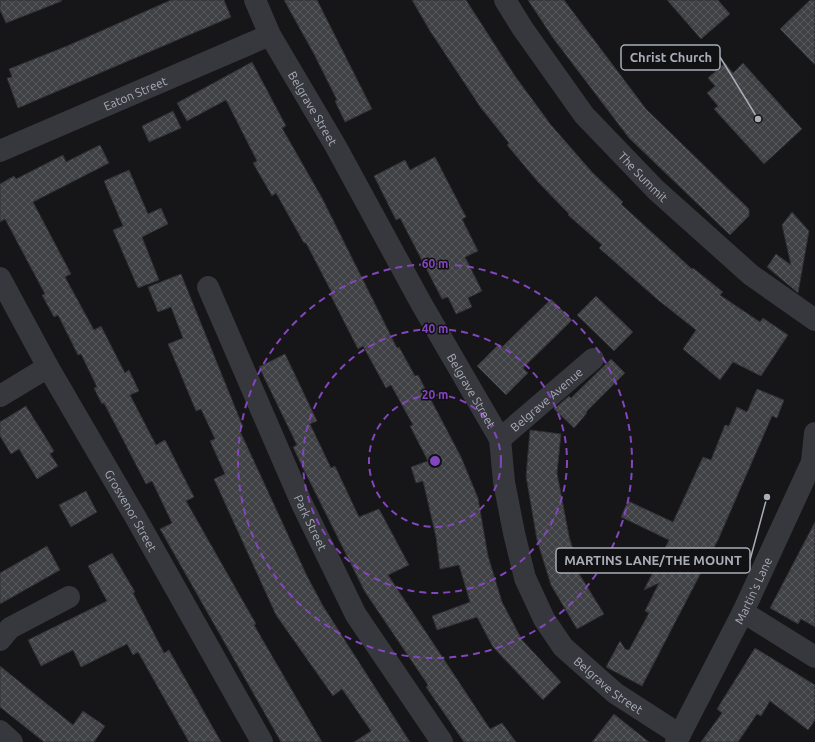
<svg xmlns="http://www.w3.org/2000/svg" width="815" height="742" viewBox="0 0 815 742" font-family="Ubuntu,sans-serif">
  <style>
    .building { fill: url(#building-cross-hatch); stroke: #303034 }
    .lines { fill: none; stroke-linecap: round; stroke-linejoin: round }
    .minor { stroke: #37383d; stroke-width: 22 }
    .ring { fill: none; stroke: #8446be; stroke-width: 2; stroke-dasharray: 7 5 }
    .labels { text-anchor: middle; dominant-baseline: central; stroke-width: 3; stroke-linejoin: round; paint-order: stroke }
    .street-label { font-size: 12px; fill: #a8adb8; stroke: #111113 }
    .centre { fill: #8446be; stroke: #111113; stroke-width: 2 }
    .ring-label { font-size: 12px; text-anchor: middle; font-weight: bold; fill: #8446be; stroke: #111113; stroke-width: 3; stroke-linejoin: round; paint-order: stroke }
    .leader { fill: none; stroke: #a8adb8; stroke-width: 1.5 }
    .callout-dot { fill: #a8adb8; stroke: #111113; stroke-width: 1.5 }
    .callout { fill: #111113; stroke: #a8adb8; stroke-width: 1.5 }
    .callout-label { font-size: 13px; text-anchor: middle; font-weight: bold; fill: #a8adb8 }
  </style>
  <defs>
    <pattern id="building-cross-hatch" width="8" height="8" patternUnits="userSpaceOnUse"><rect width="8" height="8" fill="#404145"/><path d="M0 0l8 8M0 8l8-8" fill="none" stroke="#595a5e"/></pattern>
  </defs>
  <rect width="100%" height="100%" fill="#161618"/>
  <!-- building -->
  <path class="building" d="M0 0H61L62 1 6 23 0 10Z
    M171 0H224L231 17 18 108 7 78 12 77 9 69 67 46Z
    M284 0H317L372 109 345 122 335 101 337 100 314 54Z
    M412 0H466L515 76 551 125 592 172 623 202 621 204 692 269 693 268 723 292 720 295 760 322 763 318 788 335 761 376 733 362 720 380 683 349 696 330 658 300 599 248 602 245 568 215 569 214 538 182 507 145 509 143 481 108 430 31Z
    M528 0H564L646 109 749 209V216L730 235 629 138 553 38Z
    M667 0H718L730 14 701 39Z
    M810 0H815V65L780 29Z
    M252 62 286 126 282 128 322 198 397 348 399 347 415 376 418 375 461 457 478 498 488 556 502 602 522 640 561 682 543 700 493 647 477 617 437 630 432 616 470 602 459 565 440 569 436 537 423 481 416 483 411 467 428 461 410 426 413 425 391 385 386 388 363 346 358 349 330 294 332 293 306 243H304L276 193 272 196 253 163 257 161 226 100 187 121 177 103Z
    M725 63 733 73 743 63 802 129 764 164 714 109 718 106 707 93 715 86 708 78Z
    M173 111 181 128 149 142 142 126Z
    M100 145 109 163 33 202 71 274 65 277 94 330 101 326 125 373 129 370 139 391 130 395 156 445 165 440 194 497 186 501 256 624 254 625 322 742H281L160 529 172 523 152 481 146 484 104 403 102 404 94 388 97 387 81 354 78 355 58 315 54 317 42 295 45 294 5 219 0 222V184L14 176 16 179 63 155 66 162Z
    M435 157 466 217 462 219 478 251 465 257 482 291 468 298 472 307 456 314 448 297 442 299 400 218 396 220 374 176 405 160 410 170Z
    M129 170 148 214 161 208 168 224 142 237 159 280 138 288 113 230 123 226 104 181Z
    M792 212 809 231 798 293 767 267 776 254 791 265 782 225Z
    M181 274 243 427 239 429 246 444 307 576 323 606 410 742H354L371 731 342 689 333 696 276 615 214 479 225 474 210 441 215 439 201 409 196 411 168 344 183 338 171 307 158 312 148 287Z
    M596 296 633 332 614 351 577 315Z
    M551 299 572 320 523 368 528 373 506 395 477 366 499 344 502 347Z
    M285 354 317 421 310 424 331 468 335 466 359 517 379 509 409 565 388 575 490 729 502 723 516 742H464L426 687 428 685 365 592 304 470 293 447 297 445 259 367Z
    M611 359 625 373 586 412 587 413 574 428 554 409 569 396 571 398Z
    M757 389 784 400 777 418 772 416 718 540 642 686 606 667 620 641 625 649 629 650 649 613 645 611 659 583 644 590 669 540 621 517 628 501 673 522 703 457 711 460 725 425 729 426 737 407 747 412Z
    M26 406 54 451 50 454 58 466 37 479 19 449 11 454 0 436V422Z
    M530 430 561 434 557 473 569 536 580 573 578 572 604 614 577 629 551 585 537 540 526 476Z
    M86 491 97 512 71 527 59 505Z
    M815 522V627L801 619 798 624 770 608Z
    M47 546 60 570 0 604V573Z
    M112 553 135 592 133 593 164 653 169 650 221 742H189L138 652 133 655 127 644 81 667 73 650 41 666 28 640 107 601 88 566Z
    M755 648 815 685V720L808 730 770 701 761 716 757 714 738 742H701L722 713 717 709Z
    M0 666 73 725 83 711 105 726 94 742H44L0 707Z
    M614 714 649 742H592Z"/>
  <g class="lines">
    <!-- minor -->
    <g class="minor">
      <path id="s1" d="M255 0 270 35 335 145 421 303 500 439 504 482 514 533 525 578 544 619 563 647 615 693 680 735"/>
      <path id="s2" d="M505 0 523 29 584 115 656 190 751 275 815 320"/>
      <path id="s3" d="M0 151 270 35"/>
      <path id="s4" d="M0 278 48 367 136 518 262 742"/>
      <path id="s5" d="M208 287 302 504 356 615 442 742"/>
      <path d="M0 396 48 367"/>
      <path id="s6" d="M500 439 593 359"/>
      <path d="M743 612 815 657"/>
      <path d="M0 640 10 628 69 597"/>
      <path d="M0 731 12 742"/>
      <path id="s7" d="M676 742 743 612 812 462 815 433"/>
    </g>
  </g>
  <!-- distance rings -->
  <g class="ring">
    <circle cx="435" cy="461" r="66"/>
    <circle cx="435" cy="461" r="132"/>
    <circle cx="435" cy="461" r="197"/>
  </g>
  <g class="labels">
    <!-- street labels -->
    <g class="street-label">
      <text stroke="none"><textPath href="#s3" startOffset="147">Eaton Street</textPath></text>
      <text stroke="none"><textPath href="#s1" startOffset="123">Belgrave Street</textPath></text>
      <text stroke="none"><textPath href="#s2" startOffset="225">The Summit</textPath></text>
      <text stroke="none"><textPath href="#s1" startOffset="447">Belgrave Street</textPath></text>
      <text stroke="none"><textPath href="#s6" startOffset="61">Belgrave Avenue</textPath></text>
      <text stroke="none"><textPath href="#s4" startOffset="267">Grosvenor Street</textPath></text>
      <text stroke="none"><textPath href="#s5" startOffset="257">Park Street</textPath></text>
      <text stroke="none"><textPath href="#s7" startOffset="170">Martin's Lane</textPath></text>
      <text stroke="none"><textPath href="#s1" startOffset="783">Belgrave Street</textPath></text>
    </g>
  </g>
  <circle cx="435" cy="461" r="6" class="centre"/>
  <g class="ring-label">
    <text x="435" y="268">60 m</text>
    <text x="435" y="333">40 m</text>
    <text x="435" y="399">20 m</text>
  </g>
  <!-- callouts -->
  <path class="leader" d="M758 119L720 57M767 497L750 560"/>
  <g class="callout-dot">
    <circle cx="758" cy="119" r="4"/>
    <circle cx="767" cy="497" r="4"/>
  </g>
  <g class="callout">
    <rect x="621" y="45" width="99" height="25" rx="4"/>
    <rect x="556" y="548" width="194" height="25" rx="4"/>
  </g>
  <g class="callout-label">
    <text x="671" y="62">Christ Church</text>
    <text x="653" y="565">MARTINS LANE/THE MOUNT</text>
  </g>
</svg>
